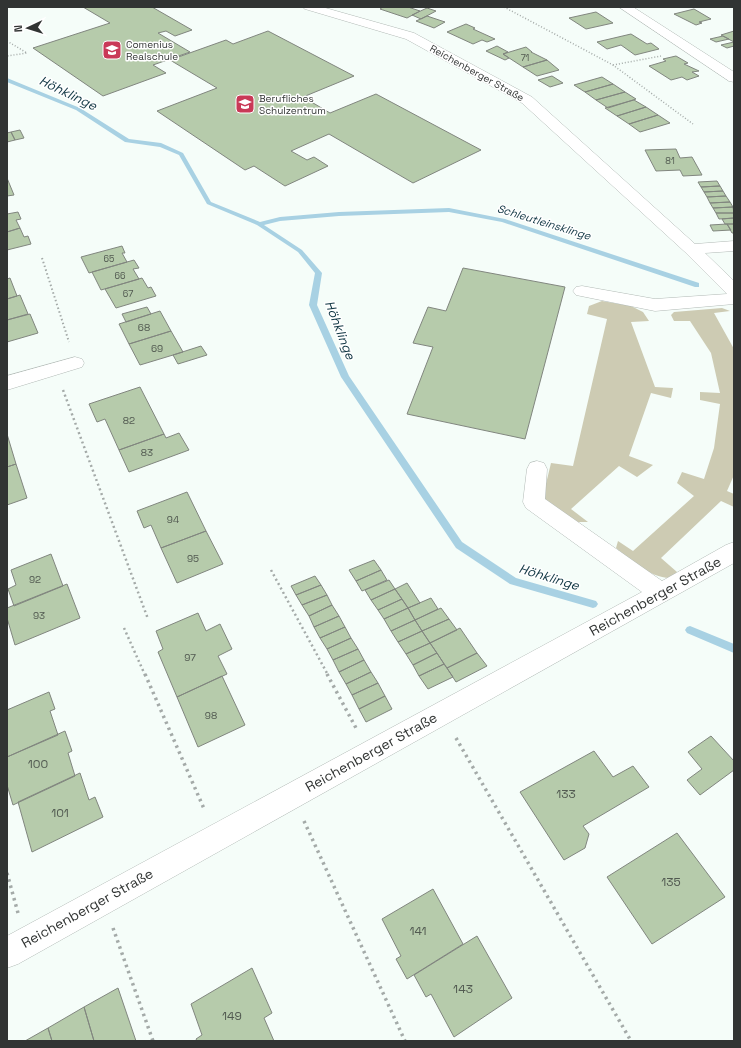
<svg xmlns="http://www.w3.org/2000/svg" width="741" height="1048" viewBox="0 0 741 1048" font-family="'Space Grotesk',sans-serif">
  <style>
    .green { fill: #cdcbb3 }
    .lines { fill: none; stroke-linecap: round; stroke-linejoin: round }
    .stream { fill: #a8d1e3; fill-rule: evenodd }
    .building { fill: #b6cbab; stroke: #81867f }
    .minor-casing { stroke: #b2bab6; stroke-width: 1 }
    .path-far3 { stroke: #a4aaa8; stroke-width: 1.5; stroke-dasharray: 1 2; stroke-linecap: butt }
    .path-far2 { stroke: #a4aaa8; stroke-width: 2; stroke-dasharray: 1.5 2.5; stroke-linecap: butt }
    .path-far1 { stroke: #a4aaa8; stroke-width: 2.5; stroke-dasharray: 2 3; stroke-linecap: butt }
    .path { stroke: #a4aaa8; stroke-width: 3.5; stroke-dasharray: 2.5 4; stroke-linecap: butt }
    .minor { fill: #fff; fill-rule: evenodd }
    .labels { text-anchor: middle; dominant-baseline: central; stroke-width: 3; stroke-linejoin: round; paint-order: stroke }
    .far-number-label { font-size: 9px; fill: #525a51 }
    .far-poi-label { font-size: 10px; fill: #313433; stroke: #fff; text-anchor: start }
    .far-street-label { font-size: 10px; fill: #313433; stroke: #fff }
    .number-label { font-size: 10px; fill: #525a51 }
    .far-water-label { font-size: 11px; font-style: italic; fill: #113744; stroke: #fff }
    .near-number-label { font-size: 12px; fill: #525a51 }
    .water-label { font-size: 13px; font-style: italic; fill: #113744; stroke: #fff }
    .near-street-label { font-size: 14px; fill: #313433; stroke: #fff }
  </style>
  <rect width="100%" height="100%" fill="#f5fdf9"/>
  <!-- green -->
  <path class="green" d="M602 301 631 306 643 312 649 321 631 322 655 387 673 388 671 398 651 393 629 456 653 465 637 477 619 466 571 509 588 522H577L545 501 544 492 551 463 573 466 607 319 587 314 589 306Z
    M722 308 730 311 714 313 734 349V475L727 491 734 494V507L721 501 661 558 677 572 670 578C649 577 632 561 616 548L618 541 633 551 694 496 677 483 682 472 704 479 714 448 720 404 700 400V392L720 393 711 353 690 321H674L671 315 674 312Z"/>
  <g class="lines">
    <!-- stream -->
    <path class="stream" d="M7 78 80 108 129 139 161 143 183 153 211 202 260 222 280 217 339 212 449 208 505 219 699 283V287H695L502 222 449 212 339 216 280 221 264 225 302 250 322 273 317 305 349 376 462 542 516 578 596 601 598 604 596 607 593 608 510 584 456 548 341 377 309 305 315 273 298 252 257 225 207 204 179 155 160 147 125 142 76 110 7 82Z
      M690 626 734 644V653L687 633 685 630 687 627Z"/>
  </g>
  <!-- building -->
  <path class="building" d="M83 7H152L192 30 175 36 166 31 158 33 190 52 153 65 166 73 103 96 33 48 110 23Z
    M383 7H408L420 11 407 18 380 9Z
    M427 8 436 11 421 19 412 15Z
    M694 9 711 19 699 22 702 23 696 25 674 14Z
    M596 12 613 23 586 29 569 18Z
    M427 16 445 22 434 28 416 21Z
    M466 24 475 28 473 29 495 39 487 42 482 40 473 44 447 32Z
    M268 31 354 76 303 97 330 113 376 94 481 150 413 183 329 134 291 151 307 160 314 157 328 166 285 186 254 166 245 170 157 111 217 88 170 60 226 40 233 44Z
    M734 31V42L721 35Z
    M631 34 647 44 651 43 659 49 635 55 621 45 607 49 597 42Z
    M723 36 729 39 716 42 710 39Z
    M734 42V46L727 48 721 45Z
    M497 46 508 52 503 54 509 58 505 60 486 51Z
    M526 47 532 52H531L547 60 523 67 503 54Z
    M676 56 688 63 684 64 699 71 692 72 699 76 687 80 682 77 671 80 649 66 666 61 663 59Z
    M547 60 559 70 537 76 523 67Z
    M552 76 563 83 550 87 538 80Z
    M602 77 613 84 585 92 574 85Z
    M613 84 625 92 596 100 585 92Z
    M625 92 636 99 608 108 596 100Z
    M634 100 646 107 617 116 605 108Z
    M646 107 658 115 629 124 617 116Z
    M658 115 670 123 640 132 629 124Z
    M20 130 24 138 15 140 11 132Z
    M11 132 15 140 7 142V133Z
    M676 149 680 158 692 157 702 175 683 176 680 170 656 171 645 150Z
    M7 178 14 195 7 196Z
    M717 181 720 186 701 187 698 182Z
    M720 186 723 191 704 192 701 187Z
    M723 191 726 196 707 197 704 192Z
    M726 196 730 202 710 203 707 197Z
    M730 202 733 207 713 208 710 203Z
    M733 207 734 213H716L713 208Z
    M18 212 21 219 16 220 20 228 7 232V214Z
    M716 213H734V218L719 219Z
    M734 218V224H725L722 219Z
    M727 224H734V233H732Z
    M727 224 731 230 713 231 710 225Z
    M20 228 24 237 28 236 31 244 7 250V232Z
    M122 246 125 253H122L127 262 89 273 81 257Z
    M134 260 139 268 133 269 139 279 101 290 92 272Z
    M463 268 565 287 525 439 407 414 433 347 413 343 428 307 446 311Z
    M10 278 17 296 7 299V279Z
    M142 278 148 288 151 287 156 296 116 308 105 289Z
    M20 295 28 314 7 320V299Z
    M147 307 151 314 126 322 122 314Z
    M160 311 171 331 129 344 119 324Z
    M30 314 38 333 7 342V320Z
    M171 331 183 352 140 365 129 344Z
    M201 346 207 355 178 364 173 355Z
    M140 387 164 434 119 450 105 419 97 422 89 404Z
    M179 433 189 450 129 472 119 450 164 434 166 438Z
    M7 434 16 464 7 467Z
    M16 464 27 498 7 505V467Z
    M187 492 206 531 161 548 151 525 144 528 137 511Z
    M206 531 223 564 177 583 161 548Z
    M51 554 63 586 14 606 8 589 16 585 11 570Z
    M374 560 381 570 356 581 349 570Z
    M381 570 387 580 362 591 356 581Z
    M315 576 321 585 296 595 291 586Z
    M389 580 395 589 371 600 365 590Z
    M407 583 420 603 408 608 395 589Z
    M67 584 80 618 15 645 7 618V608Z
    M321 585 327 595 302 605 296 595Z
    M395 589 402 599 378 610 371 600Z
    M327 595 332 605 309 616 302 605Z
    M431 598 438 609 415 620 408 608Z
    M402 599 408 608 384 619 378 610Z
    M332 605 339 616 314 627 309 616Z
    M408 608 415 620 391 631 384 619Z
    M441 608 449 619 422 631 415 620Z
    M198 613 206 631 220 624 232 649 218 656 227 674 177 697 158 652 163 649 156 631Z
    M339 616 345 627 320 638 314 627Z
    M449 619 457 630 430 643 422 631Z
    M415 620 422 631 398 642 391 631Z
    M345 627 351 638 327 649 320 638Z
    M460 628 477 653 447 668 430 643Z
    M422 631 430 643 406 654 398 642Z
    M351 638 358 649 333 660 327 649Z
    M430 643 437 653 413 665 406 654Z
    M358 649 364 660 339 672 333 660Z
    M437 653 444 664 419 676 413 665Z
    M477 653 487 666 456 682 447 668Z
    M364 660 371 672 346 684 339 672Z
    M444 664 453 677 428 689 419 676Z
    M371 672 378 683 352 695 346 684Z
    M222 676 245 725 198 747 177 697Z
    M378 683 385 696 359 709 352 695Z
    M49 692 55 709 50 711 58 735 7 757V710Z
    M385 696 392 709 366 722 359 709Z
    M65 731 72 751 68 753 75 776 13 805 7 785V757Z
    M711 736 734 761V770L700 795 687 780 702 769 688 752Z
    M594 751 613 777 633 766 649 787 583 826 589 834 585 848 564 860 520 792Z
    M80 773 89 800 95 797 103 817 32 852 18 802Z
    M677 833 725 897 652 944 607 877Z
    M433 889 463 944 407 979 396 959 401 956 382 919Z
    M477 936 512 998 454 1037 431 994 426 997 414 975Z
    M252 968 272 1013 264 1018 274 1041H197L196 1039 202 1035 191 1004Z
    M118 988 136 1041H94L84 1007Z
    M84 1007 94 1041H52L48 1028Z
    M48 1028 52 1041H25Z"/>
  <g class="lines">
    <defs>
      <path id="minor" d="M303 7H322L414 33 532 97 695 244 734 241V251L705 253 734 281V304L655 311 576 295 573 291 576 287 582 286 655 299 727 294 685 252 522 103 406 39 305 9Z
        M619 7H633L734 72V82L729 81Z
        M75 357 82 359 84 363 82 367 7 390V376Z
        M537 461 544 463 547 469 545 499 662 581 726 545 734 542V563L18 964 7 968V936L642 592 526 508 523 502 527 469 530 463Z"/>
    </defs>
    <!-- minor casing -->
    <use href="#minor" class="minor-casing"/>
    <!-- path-far3 -->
    <path class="path-far3" d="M504 7 613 65 693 124
      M7 41 27 53 7 56
      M613 65 661 56"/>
    <!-- path-far2 -->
    <path class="path-far2" d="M42 258 69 342"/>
    <!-- path-far1 -->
    <path class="path-far1" d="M63 390 148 619
      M271 570 328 675
      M124 628 145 675"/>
    <!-- path -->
    <path class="path" d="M145 674 205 811
      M327 674 356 728
      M456 738 631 1041
      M304 821 405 1041
      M7 873 18 913
      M113 928 153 1041"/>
    <!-- minor -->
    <use href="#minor" class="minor"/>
  </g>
  <!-- icons -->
  <defs>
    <symbol id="school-square" viewBox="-11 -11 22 22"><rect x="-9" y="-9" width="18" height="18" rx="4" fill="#c93957" stroke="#fff"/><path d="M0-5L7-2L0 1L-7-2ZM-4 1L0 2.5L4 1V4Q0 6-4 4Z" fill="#fff"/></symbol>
  </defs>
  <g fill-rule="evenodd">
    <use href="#school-square" x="101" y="39" width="22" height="22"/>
    <use href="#school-square" x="234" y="93" width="22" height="22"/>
  </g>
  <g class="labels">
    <!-- far-number labels -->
    <g class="far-number-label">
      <text x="525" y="58">71</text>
      <text x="670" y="161">81</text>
      <text x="109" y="259">65</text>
      <text x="120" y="276">66</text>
      <text x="128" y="294">67</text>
    </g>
    <!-- far-poi labels -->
    <g class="far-poi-label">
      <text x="126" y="44">Comenius<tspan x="126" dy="12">Realschule</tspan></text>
      <text x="259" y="98">Berufliches<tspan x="259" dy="12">Schulzentrum</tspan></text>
    </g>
    <!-- far-street labels -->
    <g class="far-street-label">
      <text transform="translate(477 73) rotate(29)">Reichenberger Straße</text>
    </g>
    <!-- number labels -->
    <g class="number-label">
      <text x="144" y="327">68</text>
      <text x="157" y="348">69</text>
      <text x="129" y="420">82</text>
      <text x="147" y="452">83</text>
      <text x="173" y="519">94</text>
      <text x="193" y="558">95</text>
      <text x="35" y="579">92</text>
      <text x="39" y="615">93</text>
      <text x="190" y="657">97</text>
      <text x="211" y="715">98</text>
    </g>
    <!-- far-water labels -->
    <g class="far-water-label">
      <text transform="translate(544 222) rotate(17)">Schleutleinsklinge</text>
    </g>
    <!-- near-number labels -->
    <g class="near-number-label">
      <text x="38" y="764">100</text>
      <text x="566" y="794">133</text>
      <text x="60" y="813">101</text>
      <text x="671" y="882">135</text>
      <text x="418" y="931">141</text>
      <text x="463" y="989">143</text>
      <text x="232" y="1016">149</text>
    </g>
    <!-- water labels -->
    <g class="water-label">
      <text transform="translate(68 93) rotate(26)">Höhklinge</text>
      <text transform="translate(340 330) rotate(69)">Höhklinge</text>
      <text transform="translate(549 577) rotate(17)">Höhklinge</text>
    </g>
    <!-- near-street labels -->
    <g class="near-street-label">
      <text transform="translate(655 596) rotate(-29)">Reichenberger Straße</text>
      <text transform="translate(371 752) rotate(-29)">Reichenberger Straße</text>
      <text transform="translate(87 908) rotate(-29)">Reichenberger Straße</text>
    </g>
  </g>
  <!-- border -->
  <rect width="741" height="1048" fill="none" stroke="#313433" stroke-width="16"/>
  <!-- north arrow -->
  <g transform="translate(28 28) rotate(266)" stroke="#ffffff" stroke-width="3" paint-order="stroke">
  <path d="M0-3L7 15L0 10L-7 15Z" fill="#313433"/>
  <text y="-6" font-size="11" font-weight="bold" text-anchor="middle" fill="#313433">N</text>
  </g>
</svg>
